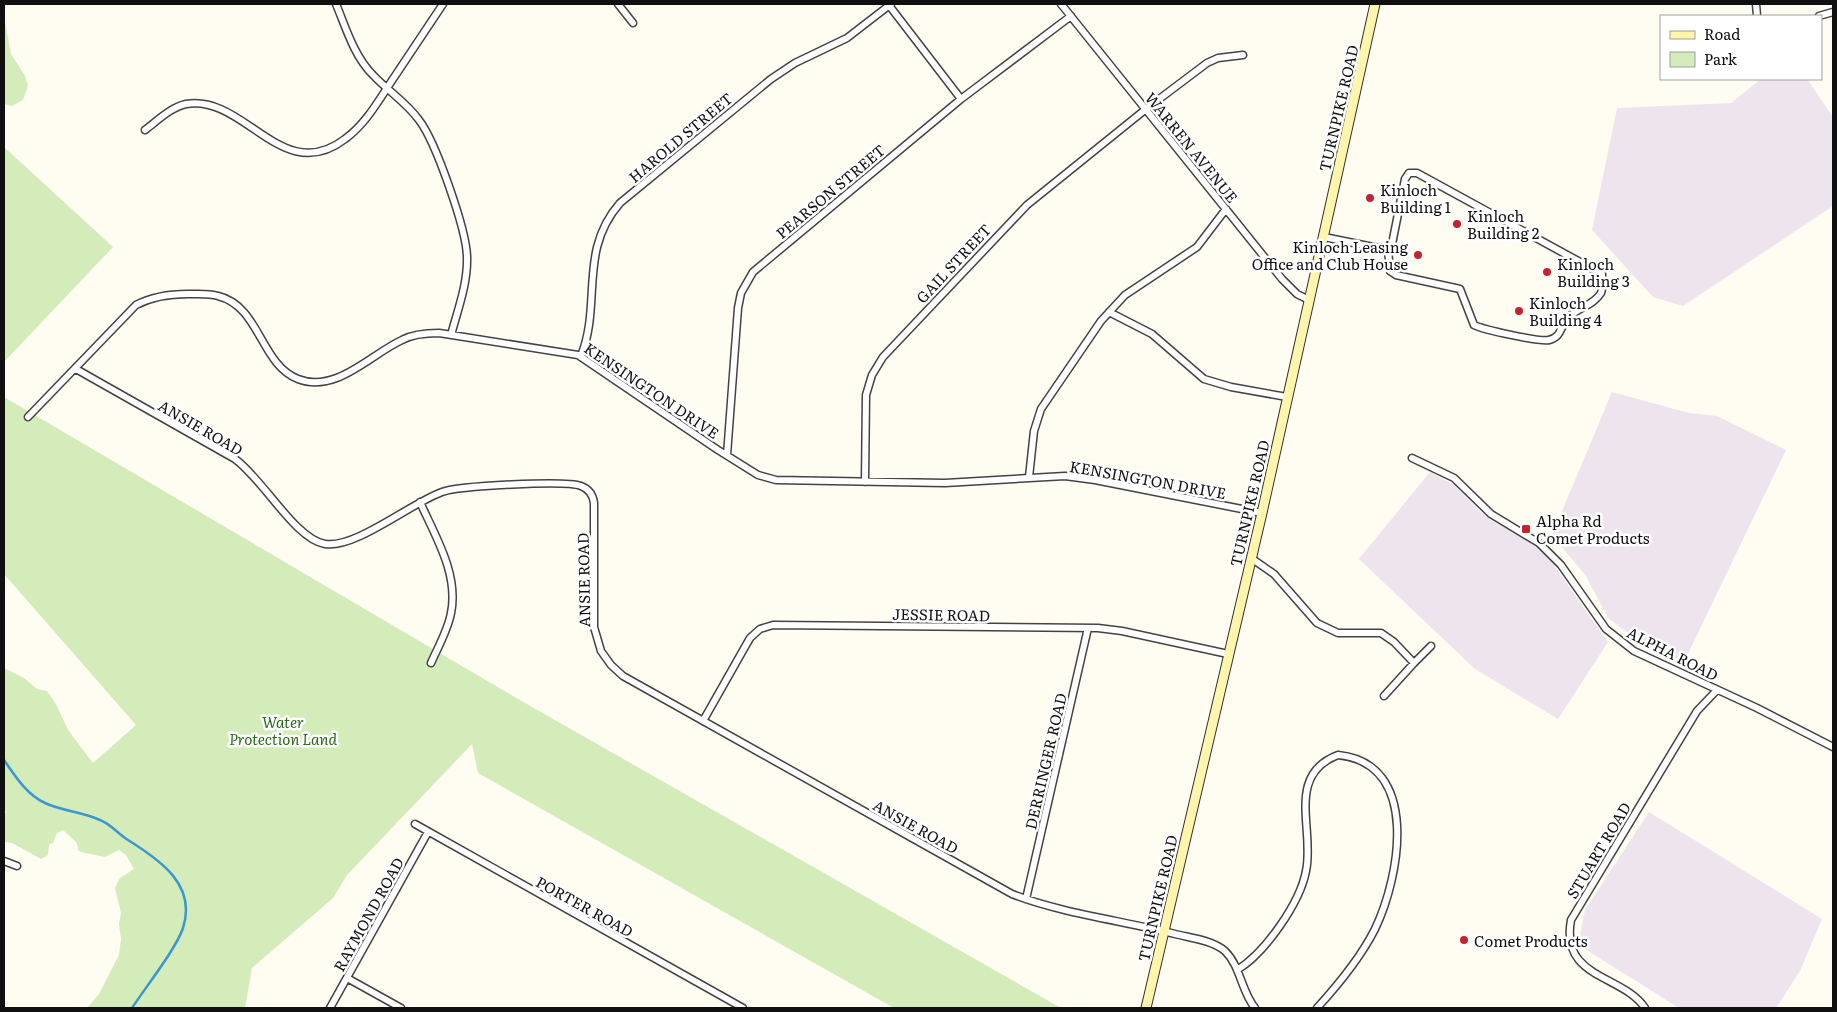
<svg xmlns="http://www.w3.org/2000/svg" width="1837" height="1012" viewBox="0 0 1837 1012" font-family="Literata,serif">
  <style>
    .industrial { fill: #ede4ee }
    .green { fill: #d4ebba }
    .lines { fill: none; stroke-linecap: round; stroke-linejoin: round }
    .stream { stroke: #3b97d0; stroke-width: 2.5 }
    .street-casing { stroke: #434343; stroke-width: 9 }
    .secondary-casing { stroke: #323232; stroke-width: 11 }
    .street { stroke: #fff; stroke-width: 6 }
    .secondary { stroke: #fff5ad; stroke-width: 9 }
    .poi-dot { fill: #c4242d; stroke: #fff; stroke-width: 2 }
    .labels { text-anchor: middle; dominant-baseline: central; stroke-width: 5; stroke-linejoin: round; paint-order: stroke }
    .street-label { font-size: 15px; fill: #101010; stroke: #fff }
    .poi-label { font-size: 15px; fill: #101010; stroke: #fff; text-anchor: start }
    .park-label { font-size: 15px; font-style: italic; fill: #2e6a1d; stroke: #fff }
  </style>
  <rect width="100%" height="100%" fill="#fffcf2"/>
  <!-- industrial -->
  <path class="industrial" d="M1761 79H1807L1833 117V206L1683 306 1653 297 1592 230 1617 108 1731 103Z
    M1612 392 1689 413 1717 416 1786 450 1684 662 1636 639 1608 618 1586 576 1552 535Z
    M1430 472 1454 485 1482 513 1533 544 1551 561 1608 642 1558 719 1475 669 1359 559Z
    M1649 812 1822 919 1800 971 1776 1008H1679L1585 949 1580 934 1585 910Z"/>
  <!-- green -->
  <path class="green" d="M4 16 11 54 25 76 28 86 23 100 12 106 4 104Z
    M4 147 113 247 4 362Z
    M4 397 518 699 1061 1008H894L478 773 472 744 347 875 333 898 252 968 245 1008H87L99 994 119 955 121 939 119 924 121 913 115 888 120 878 134 869 126 855 119 850 105 857 81 852 78 850 77 843 63 830 57 833 53 843 49 844 48 855 41 859 12 843 4 842V815L6 812 4 808V668L24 678 37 689 47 691 56 704 68 730 93 763 136 725 4 574Z"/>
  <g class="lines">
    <!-- stream -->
    <path class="stream" d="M4 760C15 776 27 795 45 803 62 811 83 812 100 820 111 824 118 834 128 840 160 860 197 885 183 928 176 949 145 988 132 1008"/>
    <defs>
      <path id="street" d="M336 4C346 28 354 56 373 75 388 91 406 102 419 120 436 142 466 229 467 256 468 283 458 309 451 335
        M618 4 633 23
        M888 4 961 99
        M1061 4 1282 279 1297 294 1309 300
        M1756 4 1757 16
        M1819 16 1833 12
        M145 130C156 122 171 107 186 104 245 94 282 187 345 139 367 123 380 98 395 76 411 52 427 28 443 4
        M1409 173H1417L1602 274C1602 280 1603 288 1601 293 1593 306 1578 307 1568 318 1560 326 1562 337 1549 340 1540 342 1484 330 1474 325L1460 289 1396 275 1390 271 1388 250 1391 249 1405 179Z
        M1324 237 1388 250
        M1109 312 1152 334 1204 379 1231 387 1287 397
        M581 356C602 303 578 251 620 203L771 79 795 63 847 38 891 4
        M76 369 235 459C263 479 295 539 325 544 355 549 411 503 442 492 459 486 565 480 581 486 589 489 593 495 594 503V627L601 651 611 665 623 676 1012 894C1060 913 1124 921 1175 934 1191 938 1212 940 1225 951 1241 967 1241 991 1255 1008
        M28 417 136 305C153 296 170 294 188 294 198 294 209 293 218 296 260 306 260 364 298 379 336 394 371 354 402 340 413 334 426 333 439 333L578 355 718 450 758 475 776 480 945 483 1065 476 1095 480 1262 513
        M727 455 738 308 741 293 753 272 961 99 1071 16
        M1412 458 1454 478 1491 514 1539 543 1561 565 1606 629 1634 651 1757 708 1833 747
        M1029 477 1034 431 1041 409 1101 321 1125 295 1197 247 1226 209
        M865 482 866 395 872 375 883 357 1027 205 1146 109 1207 63 1218 58 1243 55
        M420 502C435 536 459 574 451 613 448 630 438 647 431 663
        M1251 558 1274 574 1317 623 1338 633H1381L1394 642 1414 663 1384 696
        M1414 663 1431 646
        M703 721 750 638 760 629 773 625 1098 628 1122 631 1228 654
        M415 824 743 1008
        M4 861 17 866
        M1026 899 1088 628
        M1237 970C1265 953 1300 903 1306 871 1315 830 1285 775 1338 755 1421 763 1400 877 1375 929 1361 957 1338 985 1317 1008
        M347 978 401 1008
        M330 1008 428 832
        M1645 1008C1622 974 1560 979 1571 920L1697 711 1717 690"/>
      <path id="secondary" d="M1146 1008 1262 513 1375 4"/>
    </defs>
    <!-- street casing -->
    <use href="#street" class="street-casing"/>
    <!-- secondary casing -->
    <use href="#secondary" class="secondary-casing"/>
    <!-- street -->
    <use href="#street" class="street"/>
    <!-- secondary -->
    <use href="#secondary" class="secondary"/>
  </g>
  <!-- markers -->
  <g class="poi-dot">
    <circle cx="1370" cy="198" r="5"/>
    <circle cx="1457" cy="224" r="5"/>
    <circle cx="1418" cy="255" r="5"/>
    <circle cx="1547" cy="272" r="5"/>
    <circle cx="1519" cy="311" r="5"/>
    <rect x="1521" y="524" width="10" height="10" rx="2.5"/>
    <circle cx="1464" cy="940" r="5"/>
  </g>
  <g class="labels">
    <!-- street labels -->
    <g class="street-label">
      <text transform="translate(1338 108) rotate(-77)">TURNPIKE ROAD</text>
      <text transform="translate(680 137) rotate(-40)">HAROLD STREET</text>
      <text transform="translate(1192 147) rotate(51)">WARREN AVENUE</text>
      <text transform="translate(830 191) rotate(-40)">PEARSON STREET</text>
      <text transform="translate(953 263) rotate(-47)">GAIL STREET</text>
      <text transform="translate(652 390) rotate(34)">KENSINGTON DRIVE</text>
      <text transform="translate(201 427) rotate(30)">ANSIE ROAD</text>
      <text transform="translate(1148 479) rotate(10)">KENSINGTON DRIVE</text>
      <text transform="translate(1249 503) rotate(-77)">TURNPIKE ROAD</text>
      <text transform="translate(583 580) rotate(-91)">ANSIE ROAD</text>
      <text transform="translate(941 614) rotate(1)">JESSIE ROAD</text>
      <text transform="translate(1673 653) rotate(27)">ALPHA ROAD</text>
      <text transform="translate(1045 761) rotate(-77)">DERRINGER ROAD</text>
      <text transform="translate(916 826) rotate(29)">ANSIE ROAD</text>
      <text transform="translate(1598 850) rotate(-59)">STUART ROAD</text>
      <text transform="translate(1157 898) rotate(-77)">TURNPIKE ROAD</text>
      <text transform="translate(585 906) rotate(29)">PORTER ROAD</text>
      <text transform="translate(368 914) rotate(-61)">RAYMOND ROAD</text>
    </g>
    <!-- poi labels -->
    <g class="poi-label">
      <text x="1380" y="189">Kinloch<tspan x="1380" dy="17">Building 1</tspan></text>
      <text x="1467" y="215">Kinloch<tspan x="1467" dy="17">Building 2</tspan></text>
      <text x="1408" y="246" text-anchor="end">Kinloch Leasing<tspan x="1408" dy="17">Office and Club House</tspan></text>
      <text x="1557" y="263">Kinloch<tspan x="1557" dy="17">Building 3</tspan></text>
      <text x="1529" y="302">Kinloch<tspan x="1529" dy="17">Building 4</tspan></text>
      <text x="1536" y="520">Alpha Rd<tspan x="1536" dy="17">Comet Products</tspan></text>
      <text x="1474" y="940">Comet Products</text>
    </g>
    <!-- park labels -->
    <g class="park-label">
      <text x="283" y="721">Water<tspan x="283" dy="17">Protection Land</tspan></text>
    </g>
  </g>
  <!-- border -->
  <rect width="1837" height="1012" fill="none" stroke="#101010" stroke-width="10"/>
  <!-- legend -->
  <rect x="1660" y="15" width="162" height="65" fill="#ffffff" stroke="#9f9f9f"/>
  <rect x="1670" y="31" width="25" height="8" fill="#fff5ad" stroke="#9f9f9f"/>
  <text x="1704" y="40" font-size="15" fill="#101010">Road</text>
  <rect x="1670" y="52" width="25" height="15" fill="#d4ebba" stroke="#9f9f9f"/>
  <text x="1704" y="65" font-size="15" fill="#101010">Park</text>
</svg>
